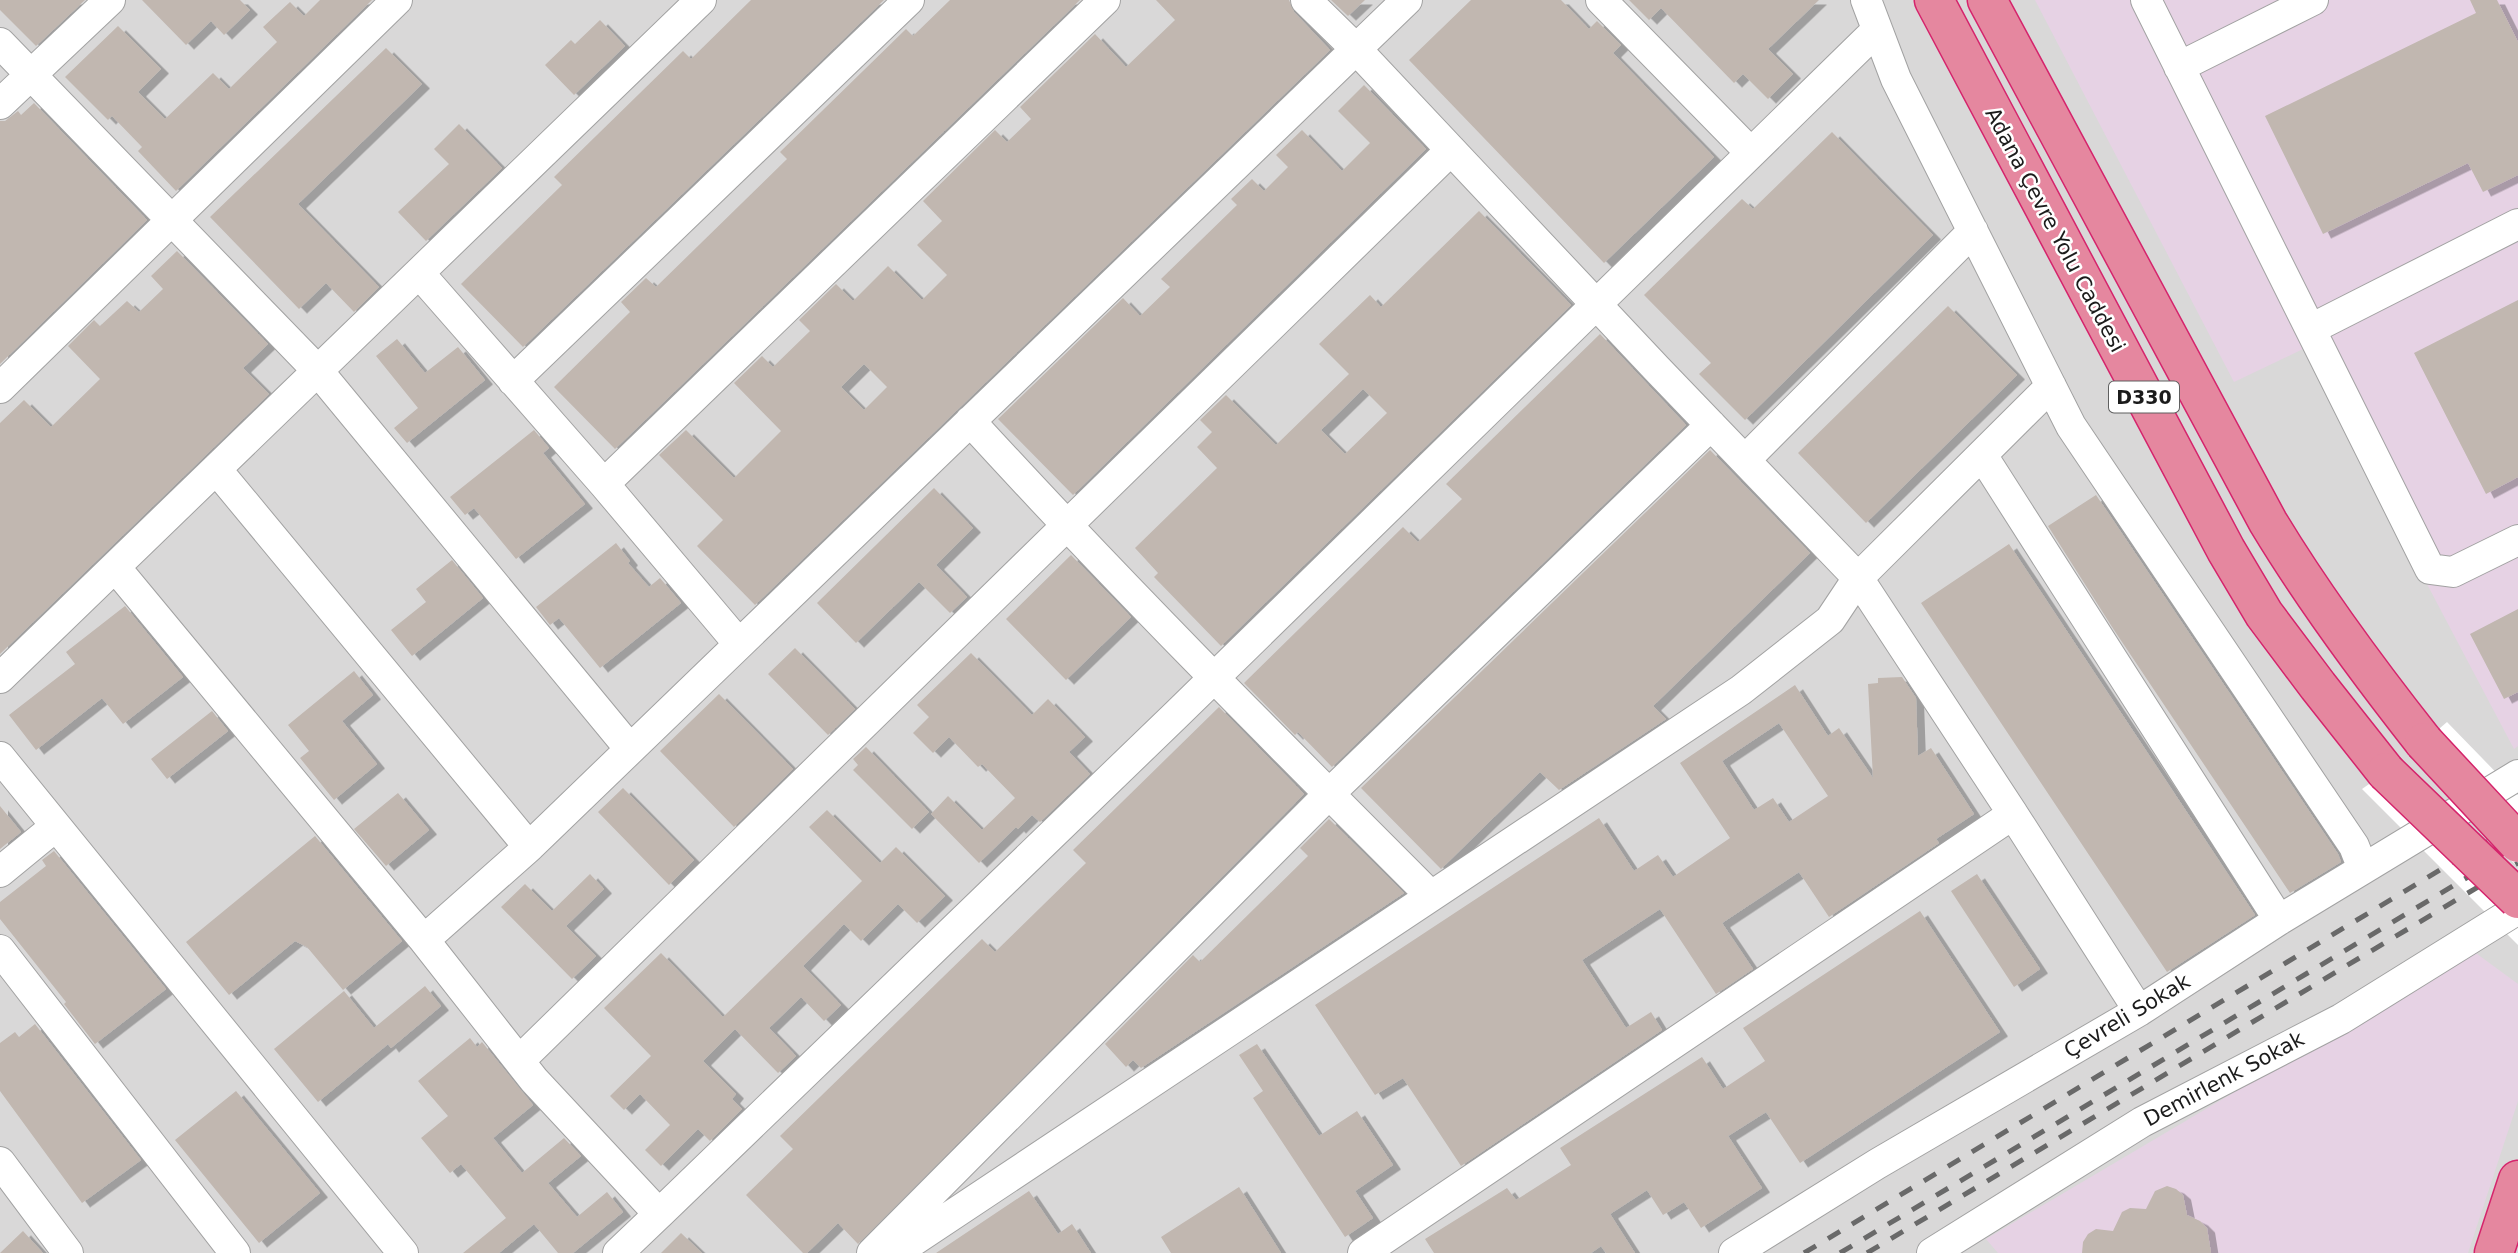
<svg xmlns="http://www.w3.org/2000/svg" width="2518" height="1253" viewBox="0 0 2518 1253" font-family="'DejaVu Sans',sans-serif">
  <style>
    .residential { fill: #d9d8d8 }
    .industrial { fill: #e6d2e4 }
    .pier { fill: #fff }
    .building { fill: #c1b7b0; fill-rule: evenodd; filter: url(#shadow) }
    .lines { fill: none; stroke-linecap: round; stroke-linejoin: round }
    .minor-casing { stroke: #a2a2a2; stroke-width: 32 }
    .highway-casing { stroke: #d5246c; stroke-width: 41 }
    .minor { stroke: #fff; stroke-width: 30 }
    .highway { stroke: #e5879f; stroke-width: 38 }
    .rail { stroke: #696969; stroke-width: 5; stroke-dasharray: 14 14; stroke-linecap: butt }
    .highway-bridge-casing { stroke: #d5246c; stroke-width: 41; stroke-linecap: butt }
    .highway-bridge { stroke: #e5879f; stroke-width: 38 }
    .labels { text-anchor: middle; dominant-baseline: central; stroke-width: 5; stroke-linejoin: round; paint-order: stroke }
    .shield { fill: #fff; stroke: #5f5f5f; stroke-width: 2 }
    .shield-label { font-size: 19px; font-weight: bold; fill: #1b1b1b }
    .street-label { font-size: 21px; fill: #1b1b1b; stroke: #fff }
  </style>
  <defs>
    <filter id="shadow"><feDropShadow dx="8" dy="4.5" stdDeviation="0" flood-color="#0004"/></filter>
  </defs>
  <rect width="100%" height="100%" fill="#ede8e1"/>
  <!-- residential -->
  <path class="residential" d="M0 0H2518V1253H0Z"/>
  <!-- industrial -->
  <path class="industrial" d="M2035 0H2518V746L2514 749 2303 349 2234 382Z
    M2473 951 2518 984V1101L2468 1253H1998L1986 1239Z"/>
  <!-- pier -->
  <path class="pier" d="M2447 722 2518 795V867L2485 835 2411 753Z
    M2399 763 2518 879V945L2362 789Z"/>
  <!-- building -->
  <path class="building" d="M0 0H85L36 46 0 10Z
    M142 0H240L250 10 224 35 211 21 186 45Z
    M320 0H372L176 191 138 151 142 147 112 116 108 120 65 77 118 26 161 69 138 92 165 119 213 73 229 89 277 42 263 27 290 2 304 16Z
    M751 0H884L523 347 461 284 562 185 554 177 683 51 691 59Z
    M950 0H1080L615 449 554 387 630 312 621 302 646 278 656 287 787 159 780 152 906 29 913 36Z
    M1156 0H1289L1294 12 1330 50 755 605 697 546 723 520 659 455 686 430 734 478 781 431 734 383 762 356 773 367 810 331 799 320 836 284 853 301 888 266 922 300 947 275 917 245 942 221 923 201 995 130 1007 142 1031 119 1020 107 1095 34 1126 67 1175 20ZM864 364 887 387 864 410 841 387Z
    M1331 0H1365L1348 16Z
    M1471 0H1561L1589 29 1597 21 1621 45 1613 53 1714 157 1604 263 1409 60Z
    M1629 0H1819L1768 49 1793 74 1768 99 1743 74 1734 83 1661 8 1649 20Z
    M2470 0H2497L2518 42V175L2483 192 2468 163 2323 234 2265 116 2476 13Z
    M600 20 625 46 574 95 545 65 571 40 575 44Z
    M386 48 422 84 298 204 379 287 354 312 326 283 299 309 210 217Z
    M1364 85 1426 149 1073 495 998 419 1123 298 1140 316 1170 287 1161 279 1237 205 1231 199 1252 179 1264 191 1288 167 1276 155 1302 130 1342 171 1370 143 1338 111Z
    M34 103 147 220 0 364V121H5L18 111 21 115Z
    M459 124 502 168 426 241 398 212 449 164 434 149Z
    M1832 132 1933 235 1745 420 1699 374 1711 363 1644 295 1742 199 1753 209Z
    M1479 211 1571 305 1221 646 1154 577 1158 573 1135 548 1217 468 1197 447 1212 432 1200 420 1226 395 1276 445 1349 374 1319 344 1370 295 1381 307ZM1363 389 1387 413 1345 454 1321 430Z
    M177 251 268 344 243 368 269 394 0 654V423L24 400 51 427 100 379 68 346 94 320 100 326 127 301 139 312 163 289 151 276Z
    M2518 300V477L2486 494 2414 353Z
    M1948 306 2017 375 1866 523 1798 453Z
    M1600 334 1686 425 1332 767 1298 732 1295 735 1244 683 1403 527 1418 542 1462 499 1446 484Z
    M397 339 425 373 458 347 485 380 407 443 394 428 418 408 376 356Z
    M534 430 549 448 543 453 585 504 516 559 474 508 465 515 450 497Z
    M1710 450 1810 553 1653 706 1666 719 1559 790 1540 772 1441 869 1361 788Z
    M934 488 973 528 936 565 967 597 950 613 919 582 856 643 817 603Z
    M2096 495 2338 854 2341 862 2290 893 2114 630 2048 526Z
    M616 543 630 561 628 563 649 587 660 578 681 603 600 668 559 618 550 625 536 607Z
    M2009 544 2255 915 2167 972 1921 603Z
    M1071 555 1131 617 1066 680 1006 619Z
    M452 560 483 598 412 656 391 630 426 602 416 589Z
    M125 606 183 677 123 724 102 698 36 750 9 715 75 664 66 652Z
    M2518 609V692L2504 699 2470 634Z
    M795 648 855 709 828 735 768 674Z
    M971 653 1032 715 1048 699 1085 737 1069 752 1090 774 1040 822 1032 815 1018 829 1016 827 979 863 931 814 948 796 982 830 1015 798 982 764 978 767 949 737 933 753 913 733 929 717 917 705Z
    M354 671 373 695 342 721 377 764 334 800 300 758 309 751 288 725Z
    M1902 677 1916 698 1918 756 1931 748 1974 814 1936 839 1939 843 1829 917 1799 872 1722 923 1753 969 1716 994 1660 909 1582 960 1626 1028 1651 1012 1662 1030 1461 1166 1403 1078 1375 1095 1315 1005 1599 818 1634 871 1658 855 1673 877 1730 838 1680 763 1795 685 1828 736 1839 728 1873 778 1868 684 1878 683V678ZM1779 723 1828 796 1789 822 1773 798 1754 810 1722 761Z
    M719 694 793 769 734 827 660 751Z
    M1219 707 1304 794 858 1244 838 1223 807 1253H803L746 1195 793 1149 780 1136 982 939 995 952 1086 863 1073 850Z
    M212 711 228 731 167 779 151 759Z
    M866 747 929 812 912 829 853 770 858 765 853 759Z
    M623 788 694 860 669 885 598 812Z
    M398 793 429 830 386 866 354 829Z
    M0 806 21 832 0 849Z
    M827 810 880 863 896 847 945 896 917 923 898 904 861 941 844 924 803 966 841 1005 824 1021 801 997 769 1028 796 1056 778 1073 735 1029 703 1061 736 1094 732 1099 742 1109 710 1141 698 1129 661 1166 645 1150 670 1125 640 1094 624 1110 610 1096 651 1056 604 1008 661 953 723 1017 862 881 809 827Z
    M1329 819 1404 893 1141 1068 1133 1060 1126 1067 1105 1044 1193 955 1200 962 1308 856 1300 848Z
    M315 836 402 941 343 990 307 947 295 941 229 995 186 942Z
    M54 851 166 989 95 1044 64 1004 66 1002 0 919V902L46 866 42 860Z
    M590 874 604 889 566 926 596 956 572 979 501 907 525 884 552 911Z
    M1977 874 2040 969 2014 987 1951 891Z
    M1920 911 2000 1032 1800 1163 1766 1112 1728 1136 1762 1188 1701 1228 1684 1202 1663 1215 1647 1190 1610 1214 1635 1253H1606L1601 1246 1591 1253H1434L1425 1239 1507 1188 1516 1200 1571 1165 1560 1148 1702 1057 1723 1089 1765 1061 1743 1028Z
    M425 986 441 1006 391 1048 388 1044 318 1102 274 1049 344 991 374 1028Z
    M35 1024 141 1160 82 1203 0 1091V1043L15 1032 19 1037Z
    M470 1038 477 1047 482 1042 533 1105 493 1138 522 1173 564 1138 581 1156 548 1183 577 1217 607 1192 623 1212 573 1253H558L534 1224 499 1253H463L506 1218 461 1164 450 1173 421 1138 448 1116 418 1081Z
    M1257 1044 1319 1136 1357 1111 1393 1165 1355 1191 1373 1218 1345 1237 1253 1098 1263 1091 1239 1055Z
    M236 1091 320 1193 259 1243 175 1140Z
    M2167 1186 2176 1189 2183 1195 2187 1215 2200 1221 2207 1228 2211 1253H2082L2083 1242 2088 1234 2096 1229 2113 1231 2122 1212 2130 1208 2146 1209 2155 1191Z
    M1239 1187 1281 1253H1171L1161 1237Z
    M1029 1191 1058 1234 1072 1224 1091 1253H936Z
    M23 1231 43 1253H0Z
    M681 1233 702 1253H661Z"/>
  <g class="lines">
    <defs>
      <path id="minor" d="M1306 0 1356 49 1657 369 1858 578 2013 814 1363 1253
        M1407 0 529 847 424 940 534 1080 659 1214 1177 714 1877 30
        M1601 0 1751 153
        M1866 0 1896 79 2071 426 2354 846 2363 869
        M2146 0 2430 569 2453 572 2518 540
        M0 43 318 371 630 749
        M2179 67 2313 0
        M0 104 110 0
        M419 273 604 484 739 644
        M2311 329 2518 224
        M513 381 909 0
        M0 388 397 0
        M970 421C1119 584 1275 740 1431 896
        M1982 455 2279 920
        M1745 460 1973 231
        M216 469 529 847
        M604 484 1105 0
        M115 567 424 940
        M0 678 701 0
        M0 757 403 1253
        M2013 814 2139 1011
        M0 872 56 826
        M0 950 235 1253
        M519 1061 1451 150
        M0 1162 68 1253
        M618 1253 659 1214
        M872 1253 1329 794 1711 425
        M895 1253 1741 690 1830 620 1858 578 2051 386
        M1734 1253 1877 1164 2139 1011 2279 920 2518 775
        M1932 1253 2142 1122 2341 1019 2518 909"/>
      <path id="highway" d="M1934 0 2226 550 2264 614 2318 686 2386 772
        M1987 0 2268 522C2315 600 2368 671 2424 742
        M2494 1253 2518 1180"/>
    </defs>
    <!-- minor casing -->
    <use href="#minor" class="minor-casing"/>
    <!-- highway casing -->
    <use href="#highway" class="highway-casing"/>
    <!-- minor -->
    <use href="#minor" class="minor"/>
    <!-- highway -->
    <use href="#highway" class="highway"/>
    <!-- rail -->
    <path class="rail" d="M1804 1253 2518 823
      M1840 1253 2518 847
      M1867 1253 2518 863"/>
    <defs>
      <path id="highway-bridge" d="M2424 742 2518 843
        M2386 772 2518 899"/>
    </defs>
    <!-- highway-bridge casing -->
    <use href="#highway-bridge" class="highway-bridge-casing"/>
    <!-- highway-bridge -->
    <use href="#highway-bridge" class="highway-bridge"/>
  </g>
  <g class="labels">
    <!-- shield labels -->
    <rect class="shield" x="2109" y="381.5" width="70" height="31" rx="5"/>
    <g class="shield-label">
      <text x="2144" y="397">D330</text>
    </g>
    <!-- street labels -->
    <g class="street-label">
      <text transform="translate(2055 230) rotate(62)">Adana Çevre Yolu Caddesi</text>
      <text transform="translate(2127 1016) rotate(-31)">Çevreli Sokak</text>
      <text transform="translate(2224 1079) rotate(-28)">Demirlenk Sokak</text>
    </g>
  </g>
</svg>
